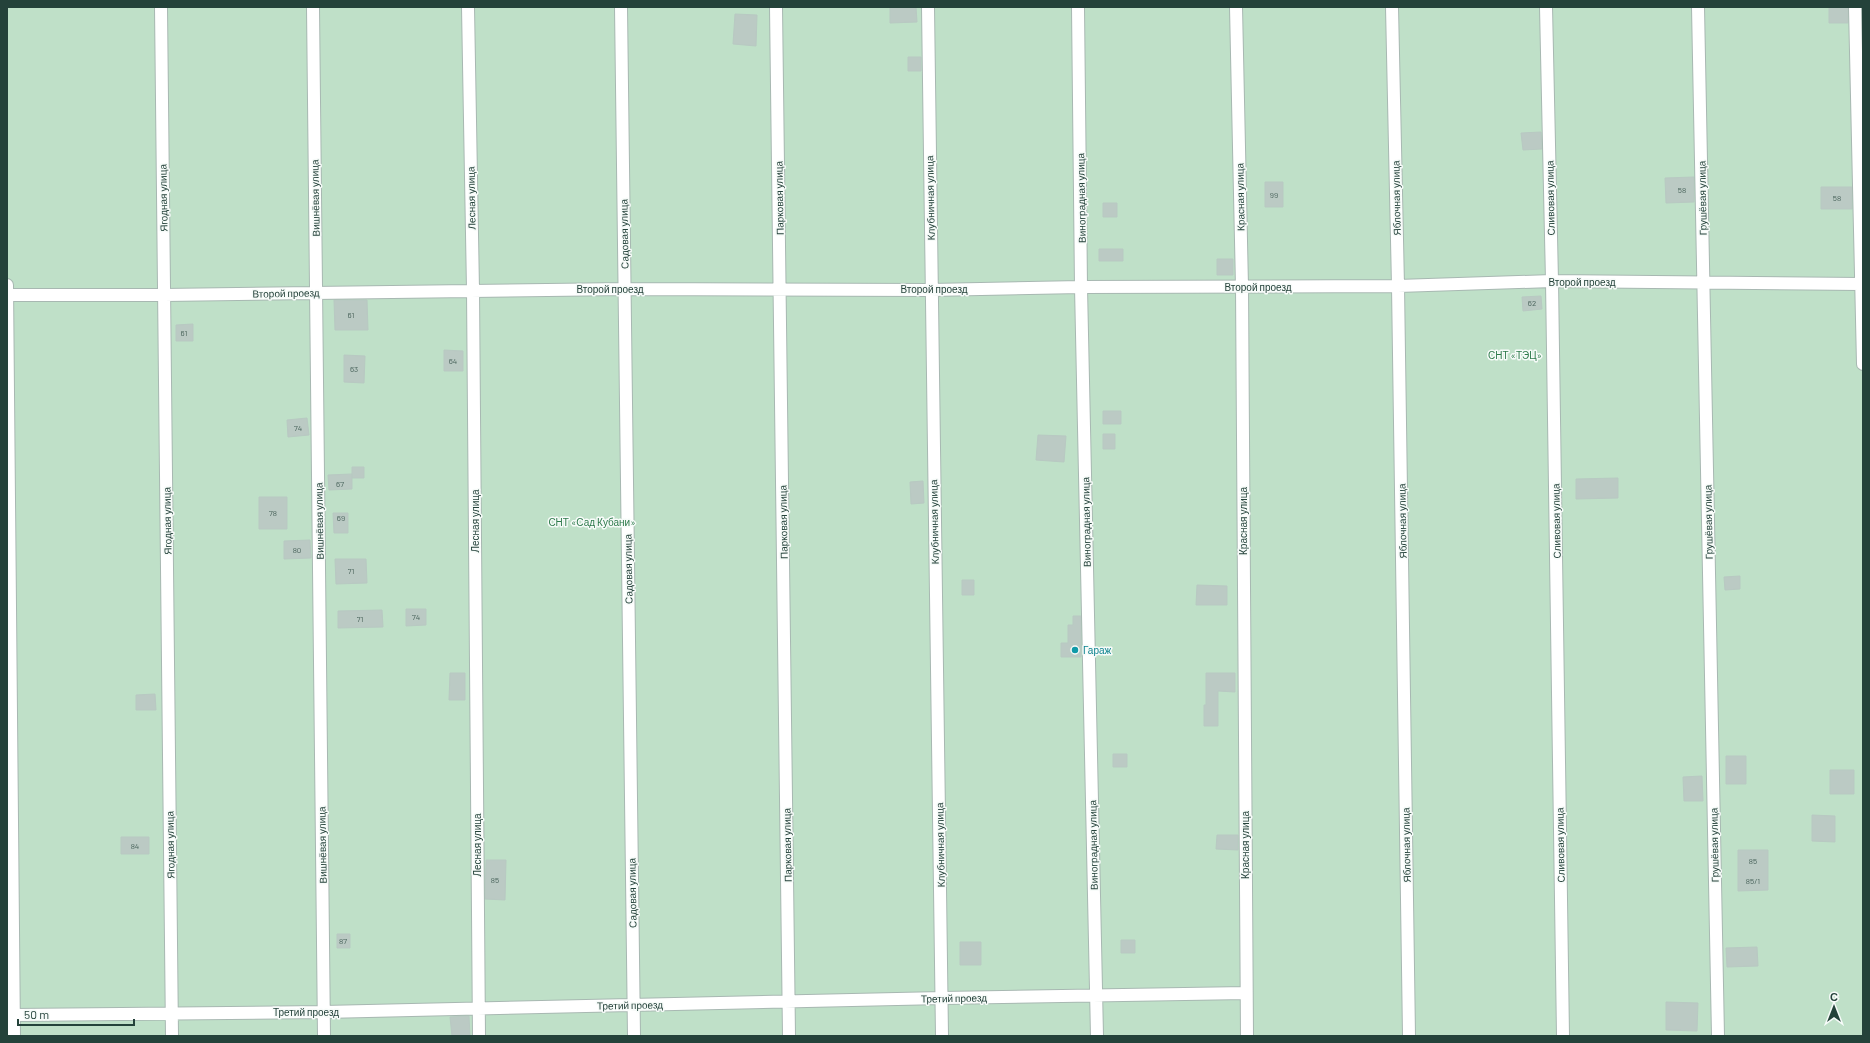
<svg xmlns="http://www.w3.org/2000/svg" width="1870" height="1043" viewBox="0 0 1870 1043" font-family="Barlow,sans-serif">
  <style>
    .green { fill: #bfe0c8 }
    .building { fill: #bbcac4; stroke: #b8c9c2 }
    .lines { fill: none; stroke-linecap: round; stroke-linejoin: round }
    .minor-casing { stroke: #a8b8b2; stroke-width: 14 }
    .minor { stroke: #fff; stroke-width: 12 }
    .culture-dot { fill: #0f9aa8; stroke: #f7fbf9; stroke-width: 1.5 }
    .labels { text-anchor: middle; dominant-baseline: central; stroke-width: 3; stroke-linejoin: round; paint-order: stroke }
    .number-label { font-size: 8px; fill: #4a645c }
    .street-label { font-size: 10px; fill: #24423a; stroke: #f7fbf9 }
    .park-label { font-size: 10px; fill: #2d7a4b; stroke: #f7fbf9 }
    .culture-label { font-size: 10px; fill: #0d838f; stroke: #f7fbf9; text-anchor: start }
  </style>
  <rect width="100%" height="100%" fill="#e6efeb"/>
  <!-- green -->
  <path class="green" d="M7 7H1863V1036H7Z"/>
  <!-- building -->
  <path class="building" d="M890 7H916L917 22 890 23Z
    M1829 7H1848V23H1829Z
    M735 14 757 15 756 46 733 44Z
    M908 57H921V71H908Z
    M1541 132 1542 149 1523 150 1521 133Z
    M1694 177V202L1666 203 1665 178Z
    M1265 182H1283V207H1265Z
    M1821 187H1852V209H1821Z
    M1103 203H1117V217H1103Z
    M1099 249H1123V261H1099Z
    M1217 259H1233V275H1217Z
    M1541 296 1542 309 1523 311 1522 297Z
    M334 300H367L368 330H335Z
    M193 324V341H176V325Z
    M444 350 463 351V371H444Z
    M344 355 365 356 364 383 344 382Z
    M1103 411H1121V424H1103Z
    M307 418 309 435 288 437 287 420Z
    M1103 434H1115V449H1103Z
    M1038 435 1066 436 1064 462 1036 460Z
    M352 467H364V478H352Z
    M352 474V489L329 490 328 475Z
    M1618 478V498L1576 499V479Z
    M923 481 924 503 911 504 910 482Z
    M259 497H287V529H259Z
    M333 513H348V533H334Z
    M310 540 311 558 284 559V541Z
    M335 559H366L367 583 336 584Z
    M1740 576V589L1725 590 1724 577Z
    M962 580H974V595H962Z
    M1197 585 1227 586V605H1196Z
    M406 609H426V625L406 626Z
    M382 610 383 627 338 628V611Z
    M1073 616H1081V657H1061V643H1068V625H1073Z
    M450 673H465V700H449Z
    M1206 673H1235V692L1218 691V726H1204V705H1206Z
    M155 694 156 710H136V695Z
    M1113 754H1127V767H1113Z
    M1726 756H1746V784H1726Z
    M1830 770H1854V794H1830Z
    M1702 776 1703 801H1684L1683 777Z
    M1812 815 1835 816V842L1812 841Z
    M1217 835H1238V850L1216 849Z
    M121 837H149V854H121Z
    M1738 850H1768V890L1738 891Z
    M486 860H506L505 900 485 899Z
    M337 934H350V948H337Z
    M1121 940H1135V953H1121Z
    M960 942H981V965H960Z
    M1757 947 1758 966 1727 967 1726 948Z
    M1666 1002 1698 1003 1697 1031 1666 1030Z
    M469 1016 470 1036H452L450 1017Z"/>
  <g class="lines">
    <defs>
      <path id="minor" d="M161 7 172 1036
        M313 7 324 1036
        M468 7 473 290 479 1036
        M621 7 634 1036
        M776 7 789 1036
        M928 7 942 1036
        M1078 7 1081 287 1097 1036
        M1236 7 1242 287 1247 1036
        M1392 7 1398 286 1409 1036
        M1546 7 1552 281 1563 1036
        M1698 7 1718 1036
        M1855 7 1863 364
        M7 285 14 1036
        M7 295H164L625 289 931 290 1081 287 1398 286 1552 281 1861 284
        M14 1015 324 1012 942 998 1246 993"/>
    </defs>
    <!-- minor casing -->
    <use href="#minor" class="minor-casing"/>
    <!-- minor -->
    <use href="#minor" class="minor"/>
  </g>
  <!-- markers -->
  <circle class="culture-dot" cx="1075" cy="650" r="4"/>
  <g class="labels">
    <!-- number labels -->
    <g class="number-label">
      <text x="1682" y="190">58</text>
      <text x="1274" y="195">99</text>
      <text x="1837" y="198">58</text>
      <text x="1532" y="303">62</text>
      <text x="351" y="315">61</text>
      <text x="184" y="333">61</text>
      <text x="453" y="361">64</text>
      <text x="354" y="369">63</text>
      <text x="298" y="428">74</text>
      <text x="340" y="484">67</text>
      <text x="273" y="513">78</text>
      <text x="341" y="518">69</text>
      <text x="297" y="550">80</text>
      <text x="351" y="571">71</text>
      <text x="416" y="617">74</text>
      <text x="360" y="619">71</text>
      <text x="135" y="846">84</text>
      <text x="1753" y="861">85</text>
      <text x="495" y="880">85</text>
      <text x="1753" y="881">85/1</text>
      <text x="343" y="941">87</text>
    </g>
    <!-- street labels -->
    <g class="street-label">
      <text transform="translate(1240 197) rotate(-91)">Красная улица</text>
      <text transform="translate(163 198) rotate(-91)">Ягодная улица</text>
      <text transform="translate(315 198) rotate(-91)">Вишнёвая улица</text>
      <text transform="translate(471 198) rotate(-91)">Лесная улица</text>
      <text transform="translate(779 198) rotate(-91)">Парковая улица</text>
      <text transform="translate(930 198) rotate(-91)">Клубничная улица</text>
      <text transform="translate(1081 198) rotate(-91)">Виноградная улица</text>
      <text transform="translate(1396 198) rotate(-91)">Яблочная улица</text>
      <text transform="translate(1550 198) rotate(-91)">Сливовая улица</text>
      <text transform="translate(1702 198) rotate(-91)">Грушёвая улица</text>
      <text transform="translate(624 234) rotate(-91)">Садовая улица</text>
      <text x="1582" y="282">Второй проезд</text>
      <text x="1258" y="287">Второй проезд</text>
      <text x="610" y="289">Второй проезд</text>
      <text x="934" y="289">Второй проезд</text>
      <text transform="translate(286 293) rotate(-1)">Второй проезд</text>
      <text transform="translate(167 521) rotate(-91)">Ягодная улица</text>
      <text transform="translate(319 521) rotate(-91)">Вишнёвая улица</text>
      <text transform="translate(475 521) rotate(-90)">Лесная улица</text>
      <text transform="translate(1243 521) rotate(-90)">Красная улица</text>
      <text transform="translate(1402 521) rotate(-91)">Яблочная улица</text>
      <text transform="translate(1556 521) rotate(-91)">Сливовая улица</text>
      <text transform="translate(783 522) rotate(-91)">Парковая улица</text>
      <text transform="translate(934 522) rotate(-91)">Клубничная улица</text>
      <text transform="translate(1086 522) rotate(-91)">Виноградная улица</text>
      <text transform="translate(1708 522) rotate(-91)">Грушёвая улица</text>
      <text transform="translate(628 569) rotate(-91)">Садовая улица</text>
      <text transform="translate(170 845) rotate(-91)">Ягодная улица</text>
      <text transform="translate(322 845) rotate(-91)">Вишнёвая улица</text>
      <text transform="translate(477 845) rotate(-90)">Лесная улица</text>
      <text transform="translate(787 845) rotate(-91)">Парковая улица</text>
      <text transform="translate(940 845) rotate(-91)">Клубничная улица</text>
      <text transform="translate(1093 845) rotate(-91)">Виноградная улица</text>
      <text transform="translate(1245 845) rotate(-90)">Красная улица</text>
      <text transform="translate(1406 845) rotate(-91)">Яблочная улица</text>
      <text transform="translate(1560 845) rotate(-91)">Сливовая улица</text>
      <text transform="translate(1714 845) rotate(-91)">Грушёвая улица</text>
      <text transform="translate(632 893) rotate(-91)">Садовая улица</text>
      <text transform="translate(954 998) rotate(-1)">Третий проезд</text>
      <text transform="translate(630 1005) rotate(-1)">Третий проезд</text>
      <text x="306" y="1012">Третий проезд</text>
    </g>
    <!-- park labels -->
    <g class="park-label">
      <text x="1515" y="355">СНТ «ТЭЦ»</text>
      <text x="592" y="522">СНТ «Сад Кубани»</text>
    </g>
    <!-- culture labels -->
    <g class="culture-label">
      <text x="1083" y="650">Гараж</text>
    </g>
  </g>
  <!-- border -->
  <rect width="1870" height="1043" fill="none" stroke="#24423a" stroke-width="16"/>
  <!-- north arrow -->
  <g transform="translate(1834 1007)" stroke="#f7fbf9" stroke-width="3" paint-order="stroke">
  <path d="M0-3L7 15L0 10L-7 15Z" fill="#24423a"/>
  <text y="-6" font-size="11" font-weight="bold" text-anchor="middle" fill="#24423a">С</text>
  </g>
  <!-- scale -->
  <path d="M18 1019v6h116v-6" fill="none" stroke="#24423a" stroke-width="2"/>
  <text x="24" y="1019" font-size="12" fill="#24423a" stroke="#f7fbf9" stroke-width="3" paint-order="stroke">50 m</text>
</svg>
